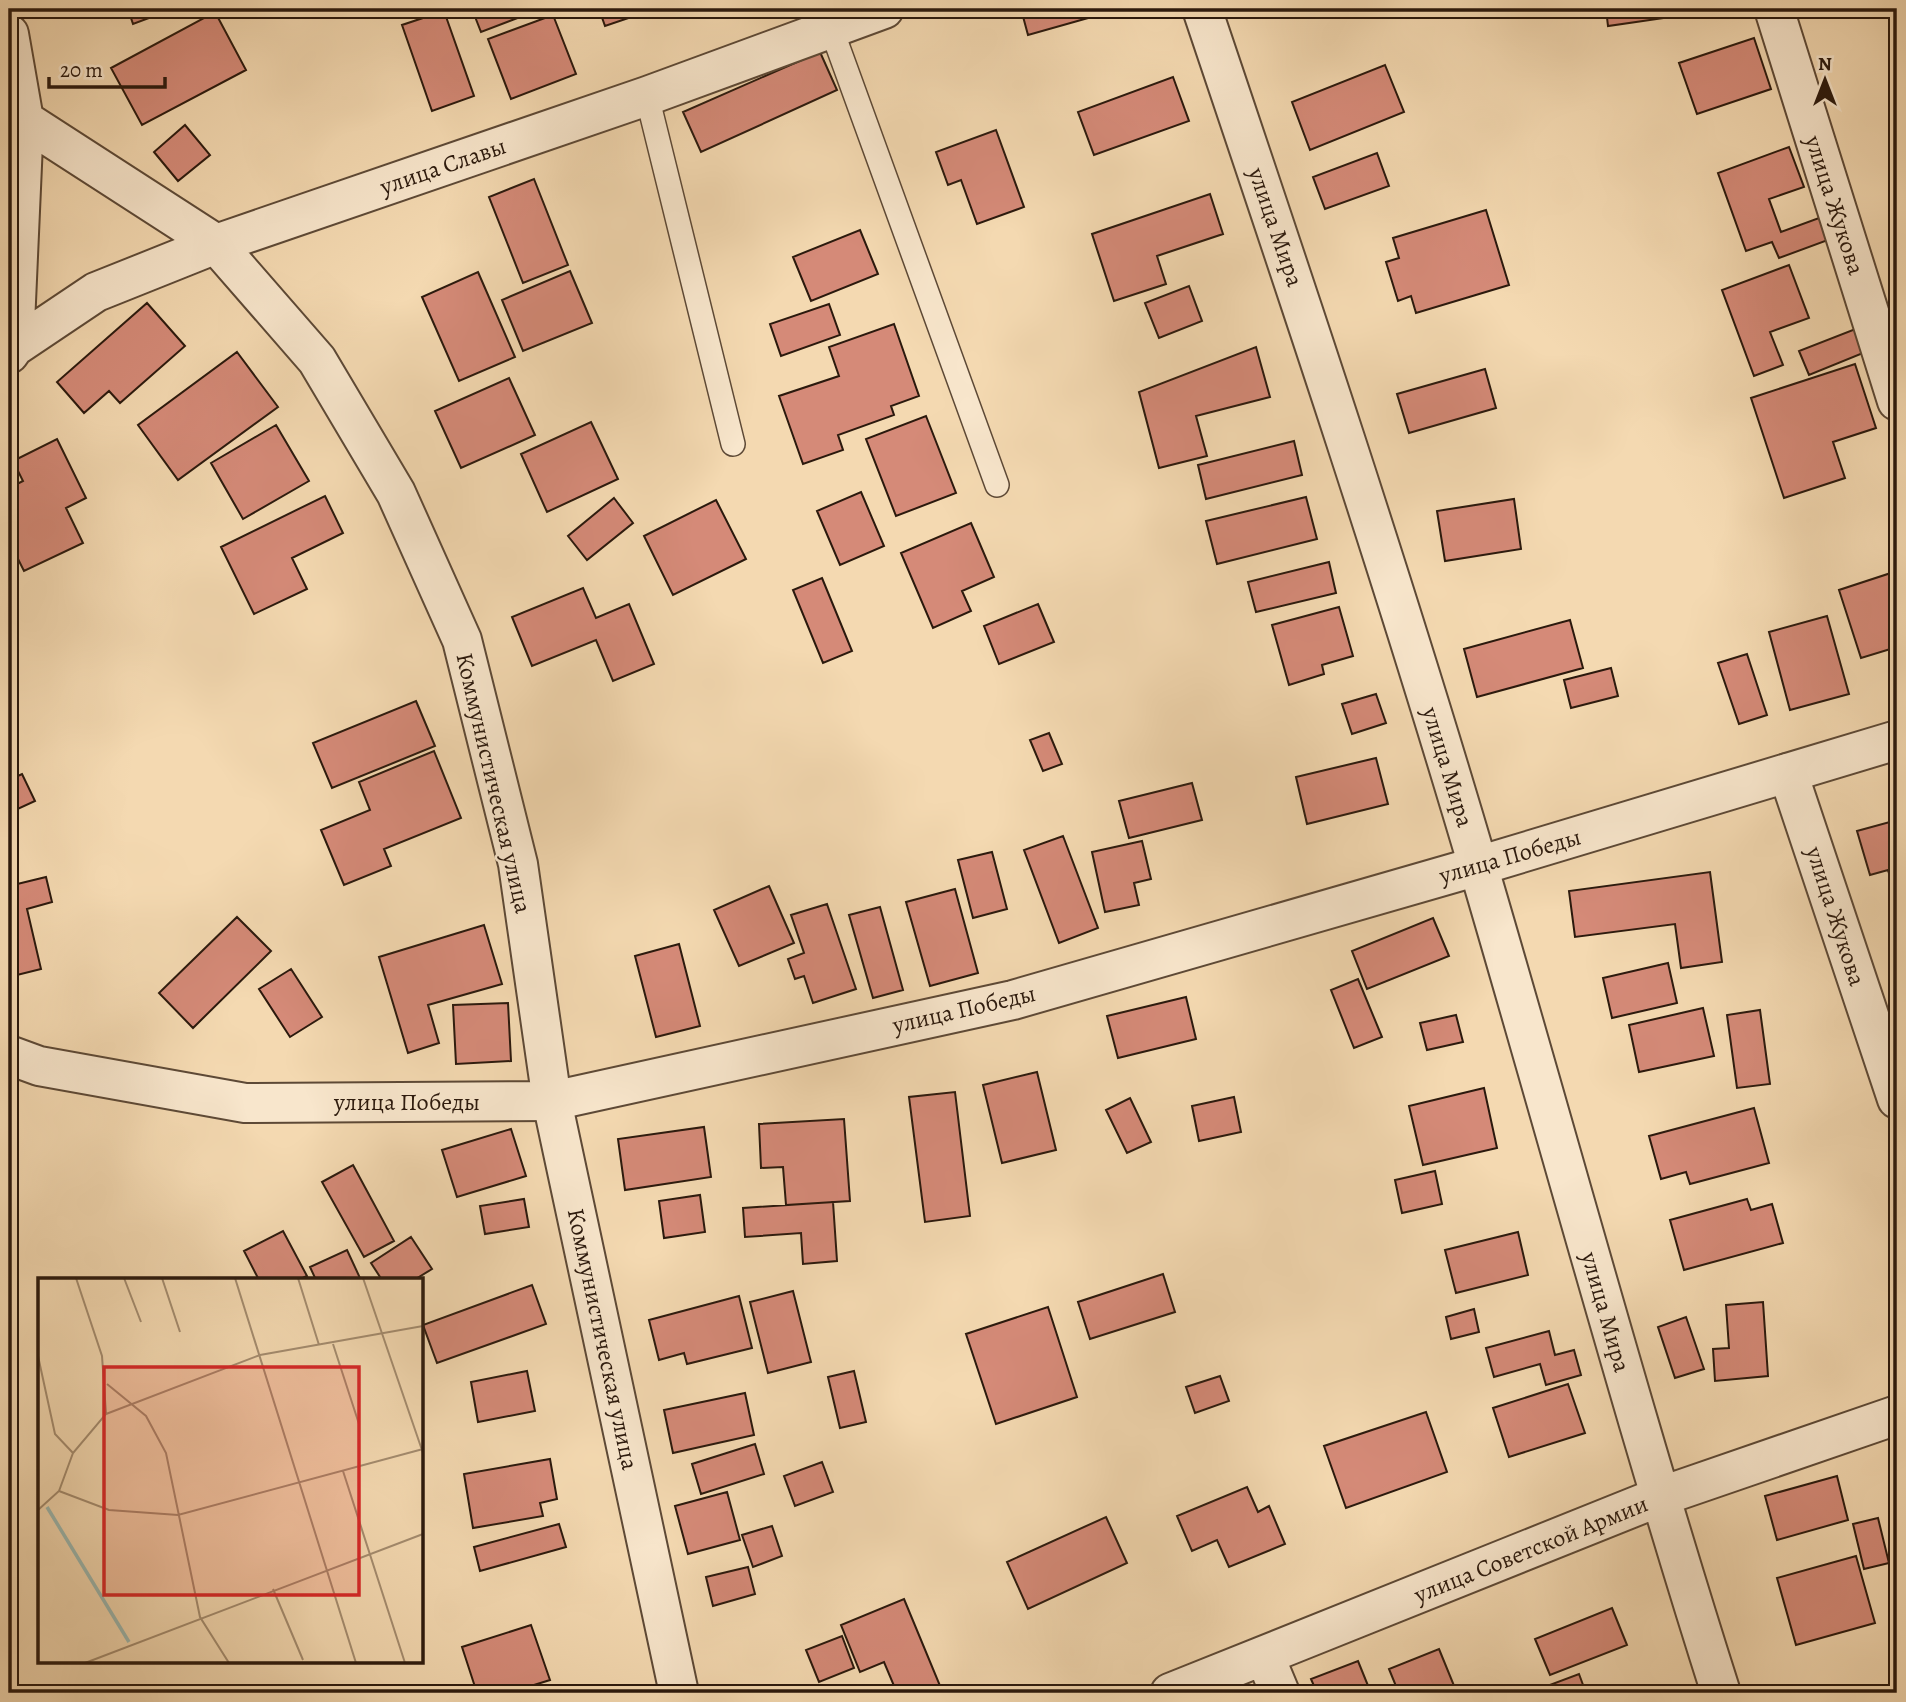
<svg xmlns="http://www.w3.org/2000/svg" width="1906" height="1702" viewBox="0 0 1906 1702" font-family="Alegreya,serif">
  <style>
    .building { fill: #d58a78; stroke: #2b190d; stroke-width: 2 }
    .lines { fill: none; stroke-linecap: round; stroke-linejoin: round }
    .service-casing { stroke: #5d4936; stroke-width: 26 }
    .minor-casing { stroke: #5d4936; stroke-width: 42 }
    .tertiary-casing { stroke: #5d4936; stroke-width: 42 }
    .service { stroke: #f8e6cc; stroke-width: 23 }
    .minor { stroke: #f8e6cc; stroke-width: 38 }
    .tertiary { stroke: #f8e6cc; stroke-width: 38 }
    .labels { text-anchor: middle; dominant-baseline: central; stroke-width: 5; stroke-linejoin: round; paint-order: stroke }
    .street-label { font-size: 24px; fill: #2b190d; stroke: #f8e6cc }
    .inset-river { fill: none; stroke: #9cb9b1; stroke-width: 3.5 }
    .inset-road { fill: none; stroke: #a48c6f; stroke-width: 2 }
    .view { fill: #d62828; fill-opacity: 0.15; stroke: #d62828; stroke-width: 3.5 }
    .inset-edge { fill: none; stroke: #2b190d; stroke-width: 3.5 }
  </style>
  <rect width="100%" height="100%" fill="#f4d9b1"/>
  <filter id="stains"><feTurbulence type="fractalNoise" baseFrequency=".00286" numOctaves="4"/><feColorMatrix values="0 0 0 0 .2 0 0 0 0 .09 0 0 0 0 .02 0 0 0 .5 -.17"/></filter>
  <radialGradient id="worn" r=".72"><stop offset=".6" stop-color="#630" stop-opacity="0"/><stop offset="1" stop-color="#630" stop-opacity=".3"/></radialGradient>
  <!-- building -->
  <path class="building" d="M128 9H173L133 24Z
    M472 9H541L481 32Z
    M599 9H655L605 26Z
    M1021 9H1120L1028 35Z
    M1606 9H1677L1678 16 1608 26Z
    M444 11 474 96 432 111 402 25Z
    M215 12 246 70 142 125 111 68Z
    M553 15 576 74 511 99 488 39Z
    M1754 38 1771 89 1697 114 1679 63Z
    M820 52 837 90 701 152 683 112Z
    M1385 65 1404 112 1310 150 1292 102Z
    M1173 77 1189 121 1094 155 1078 112Z
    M185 125 210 155 178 181 154 152Z
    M996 130 1024 207 977 224 961 180 948 185 936 152Z
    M1789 147 1804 187 1769 199 1781 232 1819 218 1828 240 1779 258 1772 242 1746 251 1718 173Z
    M1377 153 1389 186 1325 209 1313 177Z
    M534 179 568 265 523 283 489 197Z
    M1210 194 1223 234 1157 256 1166 284 1114 301 1092 234Z
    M1486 210 1509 285 1416 313 1411 296 1398 301 1386 262 1399 258 1393 238Z
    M860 230 878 274 811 301 793 257Z
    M1789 265 1809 318 1770 332 1783 365 1754 376 1722 290Z
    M570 271 592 323 523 351 502 300Z
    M478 272 515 357 459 381 422 297Z
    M1189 286 1202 321 1159 338 1145 303Z
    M147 303 185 346 120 403 109 391 84 413 57 382Z
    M829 304 840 335 781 356 770 324Z
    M894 324 919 396 891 406 894 415 838 435 843 450 803 464 779 396 839 376 829 347Z
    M1858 328 1868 351 1809 375 1799 351Z
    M1256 347 1270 397 1196 416 1207 456 1159 468 1139 392Z
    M237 352 278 407 178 480 138 425Z
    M1855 364 1876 428 1833 442 1845 478 1784 498 1751 398Z
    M1485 369 1496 408 1409 433 1397 394Z
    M509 378 535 435 461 468 435 411Z
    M926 416 956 493 896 516 866 439Z
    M591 422 618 479 547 512 521 454Z
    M276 425 309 481 243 519 211 463Z
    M57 439 86 498 66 508 83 543 24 571 9 541V525L13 522 9 513V488L23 481 13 461Z
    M1294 441 1302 475 1206 499 1198 465Z
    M861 492 884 546 840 565 817 511Z
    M325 496 343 533 292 558 307 589 254 614 221 547Z
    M1306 497 1317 539 1217 564 1206 521Z
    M614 498 633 523 587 560 568 536Z
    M1514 499 1521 549 1445 561 1437 511Z
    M716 500 746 559 673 595 644 536Z
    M971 523 994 577 962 591 971 611 933 628 901 553Z
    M1329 562 1336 593 1256 612 1248 582Z
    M1897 571V647L1861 658 1839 590Z
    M822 578 852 651 823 663 793 590Z
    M583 588 596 618 629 604 654 664 613 681 596 640 532 666 512 617Z
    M1038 604 1054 642 999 664 984 626Z
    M1339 607 1353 656 1322 665 1324 674 1289 685 1272 625Z
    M1827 616 1849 694 1790 710 1769 632Z
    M1570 620 1583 668 1477 697 1464 649Z
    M1747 654 1767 715 1739 724 1718 663Z
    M1611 668 1618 696 1571 708 1564 680Z
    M1376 694 1386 723 1352 734 1342 704Z
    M416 701 435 746 332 788 313 743Z
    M1049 733 1062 764 1043 771 1030 740Z
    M434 751 461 818 384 849 391 866 344 885 321 830 370 810 359 782Z
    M1376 758 1388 804 1307 824 1296 777Z
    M22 774 35 801 9 813V780Z
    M1192 783 1202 820 1129 838 1119 801Z
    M1897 820V901L1888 870 1870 875 1857 831Z
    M1063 836 1098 928 1059 943 1024 850Z
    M1142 841 1151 879 1134 883 1139 905 1105 912 1092 852Z
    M992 852 1007 909 973 918 958 860Z
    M1710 872 1722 962 1681 968 1675 924 1575 937 1569 891Z
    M46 877 52 902 27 909 41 969 9 977V900H12L9 886Z
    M769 886 794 943 739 966 714 910Z
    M955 889 978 973 930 986 906 902Z
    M827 904 856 989 813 1003 804 976 795 979 788 959 804 953 791 915Z
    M880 907 903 990 873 998 849 915Z
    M237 917 271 951 193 1028 159 993Z
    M1433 918 1449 956 1367 989 1352 951Z
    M484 925 502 984 428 1005 439 1043 408 1053 379 957Z
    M679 944 700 1026 656 1037 635 956Z
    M1668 963 1677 1003 1612 1018 1603 978Z
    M291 969 322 1017 290 1037 259 989Z
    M1358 979 1382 1037 1354 1048 1331 990Z
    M1186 997 1196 1039 1118 1058 1107 1016Z
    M508 1003 511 1061 456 1064 453 1005Z
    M1703 1008 1714 1056 1639 1072 1629 1025Z
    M1760 1010 1770 1084 1737 1088 1727 1015Z
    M1456 1015 1463 1042 1427 1050 1420 1023Z
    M1037 1072 1056 1150 1002 1163 983 1085Z
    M1484 1088 1497 1148 1423 1165 1409 1106Z
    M955 1092 970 1216 925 1222 909 1097Z
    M1234 1097 1241 1132 1199 1141 1192 1106Z
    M1130 1098 1151 1142 1127 1153 1106 1110Z
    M1754 1108 1769 1163 1690 1184 1686 1172 1661 1179 1649 1136Z
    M844 1119 850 1201 786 1205 783 1167 761 1168 759 1124Z
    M704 1127 711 1177 625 1190 618 1139Z
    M511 1129 526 1176 457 1197 442 1150Z
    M353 1165 394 1241 364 1257 322 1182Z
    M1435 1171 1442 1204 1402 1213 1395 1180Z
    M700 1195 705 1232 664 1238 659 1201Z
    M524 1199 529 1227 485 1234 480 1206Z
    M1747 1199 1751 1210 1772 1204 1783 1243 1684 1270 1670 1220Z
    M833 1202 837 1261 803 1264 801 1233 745 1237 743 1208Z
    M283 1231 307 1276 298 1280H259L244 1251Z
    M1518 1232 1528 1275 1456 1293 1445 1250Z
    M411 1237 432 1269 414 1280H382L371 1263Z
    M347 1250 360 1278 316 1280 310 1267Z
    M1163 1274 1175 1312 1090 1339 1078 1302Z
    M532 1285 546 1324 437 1363 423 1325Z
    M793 1291 811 1362 768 1373 750 1302Z
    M739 1296 752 1348 687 1364 684 1353 659 1360 649 1320Z
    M1763 1302 1768 1376 1715 1381 1713 1349 1729 1348 1726 1305Z
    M1048 1307 1077 1397 996 1424 966 1334Z
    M1474 1309 1479 1332 1451 1339 1446 1317Z
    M1686 1317 1704 1369 1675 1378 1658 1327Z
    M1549 1331 1555 1355 1574 1350 1581 1375 1546 1385 1540 1364 1494 1377 1486 1348Z
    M527 1371 535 1411 478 1422 471 1382Z
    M854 1371 866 1422 840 1428 828 1377Z
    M1220 1376 1229 1401 1195 1413 1186 1387Z
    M1568 1384 1585 1433 1509 1457 1493 1408Z
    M745 1393 754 1435 673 1453 664 1410Z
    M1426 1412 1447 1472 1346 1508 1324 1446Z
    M755 1444 764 1474 701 1494 692 1464Z
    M550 1459 557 1499 540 1503 543 1516 473 1528 464 1474Z
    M822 1462 833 1492 795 1506 784 1476Z
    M1837 1476 1848 1520 1777 1540 1765 1496Z
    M1247 1487 1258 1512 1269 1506 1285 1544 1229 1567 1217 1540 1192 1551 1177 1516Z
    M727 1492 740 1540 688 1554 675 1506Z
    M1106 1517 1127 1563 1028 1609 1007 1562Z
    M1878 1518 1889 1563 1864 1569 1853 1524Z
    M559 1524 566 1547 480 1571 474 1547Z
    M772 1526 782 1556 753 1567 742 1535Z
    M1856 1556 1875 1623 1796 1645 1777 1578Z
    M748 1567 755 1594 713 1606 706 1577Z
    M904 1599 943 1693H897L884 1662 860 1672 841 1625Z
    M1612 1608 1627 1645 1550 1675 1535 1639Z
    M531 1625 550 1680 508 1693H477L462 1647Z
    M842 1636 854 1668 819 1682 806 1650Z
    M1439 1649 1457 1693H1393L1398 1691 1389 1669Z
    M1358 1661 1371 1693H1317L1311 1679Z
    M1579 1674 1586 1693H1541L1539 1689Z"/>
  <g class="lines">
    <defs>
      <path id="service" d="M831 28 997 485
        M647 96 733 444"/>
      <path id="minor" d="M1202 9C1298 294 1394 580 1479 869 1560 1144 1634 1420 1721 1693
        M1774 9 1897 401
        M9 34 24 120 14 347 9 354
        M24 120 216 244 317 360 396 493 462 640 518 864 552 1101 679 1693
        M14 347 96 292 216 244 647 96 884 9
        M1788 773 1897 1099
        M1265 1657 1280 1693
        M1170 1693 1659 1497 1897 1415"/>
      <path id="tertiary" d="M9 1055 39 1066 245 1103 552 1101 1013 1000 1478 866 1897 740"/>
    </defs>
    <!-- service casing -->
    <use href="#service" class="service-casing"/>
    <!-- minor casing -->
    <use href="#minor" class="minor-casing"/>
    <!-- tertiary casing -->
    <use href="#tertiary" class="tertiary-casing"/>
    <!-- service -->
    <use href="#service" class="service"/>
    <!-- minor -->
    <use href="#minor" class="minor"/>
    <!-- tertiary -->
    <use href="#tertiary" class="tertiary"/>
  </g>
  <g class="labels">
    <!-- street labels -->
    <g class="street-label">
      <text transform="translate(443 166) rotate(-19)">улица Славы</text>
      <text transform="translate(1835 205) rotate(72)">улица Жукова</text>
      <text transform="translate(1276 227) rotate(71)">улица Мира</text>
      <text transform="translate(1448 767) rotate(73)">улица Мира</text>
      <text transform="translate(494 783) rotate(77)">Коммунистическая улица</text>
      <text transform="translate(1510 856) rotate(-16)">улица Победы</text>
      <text transform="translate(1836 916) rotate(72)">улица Жукова</text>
      <text transform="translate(964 1009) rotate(-13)">улица Победы</text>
      <text x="407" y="1102">улица Победы</text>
      <text transform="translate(1606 1312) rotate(74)">улица Мира</text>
      <text transform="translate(603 1339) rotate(78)">Коммунистическая улица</text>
      <text transform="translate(1531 1549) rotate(-22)">улица Советской Армии</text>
    </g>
  </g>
  <!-- overview -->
  <g transform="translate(38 1278)">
    <rect width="385" height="385" fill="#f4d9b1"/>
    <path class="inset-river" d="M9 229 91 364"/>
    <path class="inset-road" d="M86 0 103 44M124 0 142 54M197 0 318 385M260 0 281 67M325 0 385 175M295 66 321 146M0 78 17 156 35 175M69 106 108 138 128 175 162 339 191 385M68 136 222 77 385 48M305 193 367 385M21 213 71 232 140 237 385 171M0 232 21 213 35 175 68 136 64 78 38 0M235 311 265 382M47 385 385 256"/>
    <path class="view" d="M66 89H321V317H66Z"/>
    <rect width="385" height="385" class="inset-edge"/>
  </g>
  <!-- margin -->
  <rect width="1906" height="1702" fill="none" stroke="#f4d9b1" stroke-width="35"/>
  <rect x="10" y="10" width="1885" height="1681" fill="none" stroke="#2b190d" stroke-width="3.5"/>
  <rect x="18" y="18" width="1871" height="1667" fill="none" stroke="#2b190d" stroke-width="2"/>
  <!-- north arrow -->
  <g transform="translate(1825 80)" stroke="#f8e6cc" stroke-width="5" paint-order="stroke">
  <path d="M0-5L12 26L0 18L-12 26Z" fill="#2b190d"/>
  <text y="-10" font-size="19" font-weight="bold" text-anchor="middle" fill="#2b190d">N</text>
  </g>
  <!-- scale -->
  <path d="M49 77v10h116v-10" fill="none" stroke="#2b190d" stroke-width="3.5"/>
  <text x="60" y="77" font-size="21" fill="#2b190d" stroke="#f8e6cc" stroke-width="5" paint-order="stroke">20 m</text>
  <rect width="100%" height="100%" filter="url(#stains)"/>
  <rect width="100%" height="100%" fill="url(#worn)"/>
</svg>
